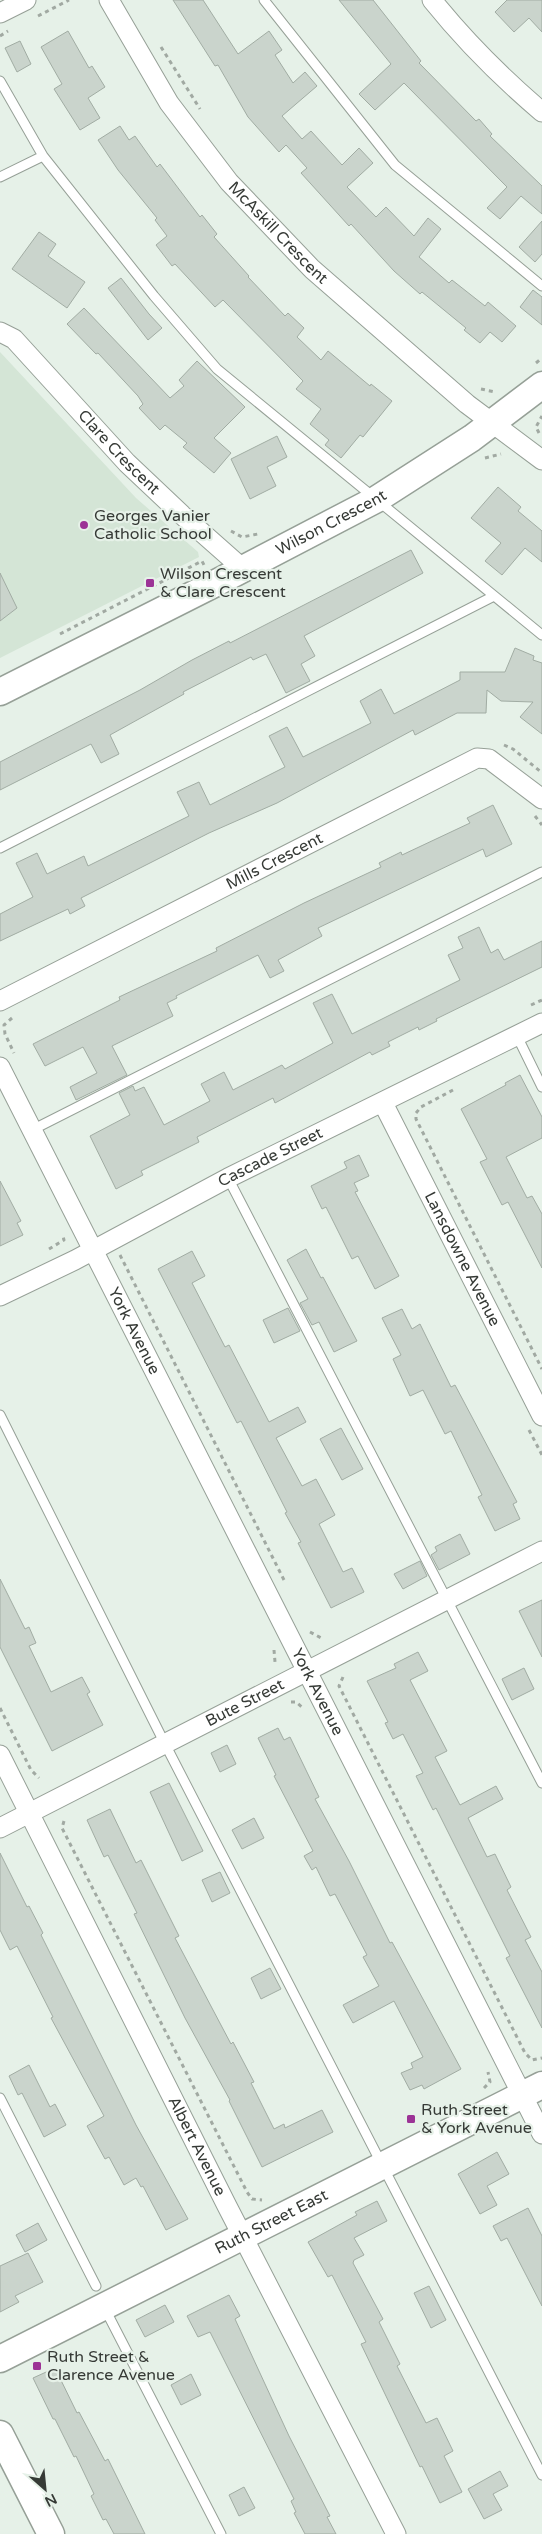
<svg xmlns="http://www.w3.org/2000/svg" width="542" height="2534" viewBox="0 0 542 2534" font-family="'Varela Round',sans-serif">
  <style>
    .built { fill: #d4e5d6 }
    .building { fill: #cad4cc; stroke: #a1aca3 }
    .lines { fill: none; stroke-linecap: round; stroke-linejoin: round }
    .lane-casing { stroke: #96a097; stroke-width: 11 }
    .street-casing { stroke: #96a097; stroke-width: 21 }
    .secondary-casing { stroke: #96a097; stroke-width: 29 }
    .path { stroke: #a1a9a2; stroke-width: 3; stroke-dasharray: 4 4; stroke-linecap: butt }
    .lane { stroke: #fff; stroke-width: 9 }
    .street { stroke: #fff; stroke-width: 19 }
    .secondary { stroke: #fff; stroke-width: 26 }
    .poi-dot { fill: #9c3396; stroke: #e6f1e8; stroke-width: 2 }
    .labels { text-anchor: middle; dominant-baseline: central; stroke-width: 4.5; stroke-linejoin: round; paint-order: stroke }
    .street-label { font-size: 16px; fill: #363a36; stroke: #e6f1e8 }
    .poi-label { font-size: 16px; fill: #363a36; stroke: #e6f1e8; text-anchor: start }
  </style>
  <rect width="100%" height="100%" fill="#e6f1e8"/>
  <!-- built -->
  <path class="built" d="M0 352 136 498 198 552 199 557 0 658Z"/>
  <!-- building -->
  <path class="building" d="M173 0H203L238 54 269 31 282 50 275 55 293 83 305 72 317 86 282 116 302 139 311 131 342 165 359 148 373 163 347 187 376 217 386 207 414 236 428 218 441 229 419 257 449 283 452 280 485 306 488 302 516 326 502 342 490 332 480 343 464 330 466 328 422 292 420 294 394 271 351 224 349 226 301 173 307 168 286 145 279 152 248 117 218 65 215 66Z
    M339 0H373L421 61 419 63 476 121 479 119 492 134 490 136 542 186V214L521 196 500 219 487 208 507 187 404 83 375 110 359 94 391 64Z
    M507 0H542V32L529 18 514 32 495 12Z
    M68 31 89 68 92 66 105 87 88 98 100 118 80 130 54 89 62 84 41 47Z
    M20 41 31 64 17 72 5 48Z
    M120 126 129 140 135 136 157 167 160 164 200 217 202 215 217 234 214 237 249 276 248 277 285 316 288 313 304 328 297 337 321 360 328 351 370 386 371 384 392 401 363 437 360 435 341 458 325 445 329 440 310 424 321 409 296 389 303 381 223 300 215 307 175 264 172 266 156 245 167 236 155 220 157 218 118 170 98 140Z
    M542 221V254L535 262 519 247Z
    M39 232 56 244 48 256 85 282 67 308 12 269Z
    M121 278 149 314 162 328 148 340 108 288Z
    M533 290 542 297V325L520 307Z
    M84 308 170 398 184 386 179 380 197 361 245 407 214 438 231 453 214 473 183 447 187 443 165 425 160 430 139 408 143 404 138 396 98 353 96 354 67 324Z
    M277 436 287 457 267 467 276 486 250 499 231 459Z
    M498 487 521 507 518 511 542 531V562L525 548 502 575 485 561 501 543 471 518Z
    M411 550 423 573 304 636 315 656 301 664 310 681 286 693 266 654 253 660 251 657 183 692 184 694 110 735 119 754 101 763 91 744 0 790V762L140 690 192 660 229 641 230 643Z
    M0 573 17 608 0 621Z
    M515 648 534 656 533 660 542 663V734L520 717 533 702 501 701 487 690 486 713H457L415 735 413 730 277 803 209 833 81 898 85 906 70 914 68 909 0 941V914L33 897 16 863 37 853 47 874 84 856 88 866 189 816 177 792 199 782 210 805 285 767 269 736 287 727 303 757 371 723 360 701 381 689 394 714 460 680V672H505Z
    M493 805 512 844 486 857 483 849 318 928 322 936 278 960 284 971 270 978 258 955 176 996 177 998 167 1003 173 1016 112 1046 127 1075 76 1100 70 1087 97 1073 83 1047 45 1066 33 1044 120 1000 119 997 217 951 216 948 304 903 381 867 379 863 401 852 402 855 470 823 467 818Z
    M479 927 491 953 498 949 504 960 542 941V967L436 1019 437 1021 419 1030 418 1027 388 1042 390 1046 372 1055 370 1052 275 1103 273 1098 197 1137 199 1142 141 1171 143 1175 116 1189 90 1136 130 1115 119 1093 133 1086 135 1091 144 1087 164 1125 210 1101 201 1084 224 1072 233 1090 282 1065 285 1069 333 1043 313 1003 332 994 352 1034 460 980 448 955 463 948 458 937Z
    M520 1075 542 1117V1138L506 1157 527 1198 532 1196 542 1214V1268L508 1202 502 1205 480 1162 487 1159 461 1109 506 1085 505 1083Z
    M359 1155 369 1176 354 1183 358 1191 355 1192 399 1276 375 1289 358 1256 352 1259 326 1207 322 1209 311 1186 347 1168 344 1162Z
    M0 1181 21 1221 17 1223 23 1235 0 1246Z
    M306 1249 321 1278 323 1277 357 1341 334 1352 319 1322 312 1325 300 1303 308 1299 287 1260Z
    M192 1251 205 1276 192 1283 225 1347 229 1345 269 1422 298 1407 306 1422 276 1438 302 1486 316 1479 335 1515 319 1524 343 1572 352 1568 364 1592 331 1608 298 1543 301 1542 285 1513 287 1512 241 1421 237 1423 158 1269Z
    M288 1308 300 1331 274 1343 263 1320Z
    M402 1309 412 1329 420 1324 451 1387 455 1385 517 1502 513 1504 520 1519 495 1531 478 1497 482 1495 451 1431 445 1434 423 1390 410 1396 393 1359 401 1355 382 1318Z
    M341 1428 363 1469 342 1480 320 1439Z
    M460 1534 470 1554 439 1570 431 1555 437 1551 435 1547Z
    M420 1561 427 1576 403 1589 394 1574Z
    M0 1579 25 1629 29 1627 36 1643 29 1646 51 1692 82 1677 90 1692 87 1694 103 1725 52 1751 0 1647Z
    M542 1600V1657L519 1611Z
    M418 1652 428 1671 410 1680 447 1751 435 1757 460 1805 496 1786 503 1799 468 1818 487 1857 495 1854 511 1887 507 1890 531 1937 525 1940 542 1972V2028L506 1958 510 1956 436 1808 433 1810 416 1776 423 1773 403 1734 393 1739 385 1723 388 1722 367 1681 396 1668 394 1664Z
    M524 1668 534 1689 512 1700 502 1679Z
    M278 1728 284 1740 290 1737 319 1797 315 1799 349 1861 390 1943 392 1942 461 2069 424 2089 422 2085 410 2090 401 2073 413 2068 411 2063 423 2057 394 2001 353 2023 343 2005 379 1986 363 1957 367 1955 335 1894 330 1896 316 1867 312 1870 304 1856 313 1851 274 1776 276 1775 258 1738Z
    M227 1745 236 1764 220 1772 211 1753Z
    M169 1783 203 1851 182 1861 150 1792Z
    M110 1809 136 1863 141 1860 179 1936 175 1938 231 2044 233 2042 254 2082 251 2083 274 2129 284 2124 285 2128 322 2110 333 2132 262 2167 229 2101 230 2100 185 2018 134 1914 137 1913 108 1855 104 1857 87 1820Z
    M254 1818 264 1838 242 1849 232 1830Z
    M0 1853 27 1907 29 1906 43 1933 41 1935 136 2125 188 2219 166 2230 143 2186 141 2187 136 2178 124 2185 109 2157 105 2159 87 2126 104 2116 51 2018 53 2017 17 1946 10 1950 0 1930Z
    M220 1872 230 1893 212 1902 202 1880Z
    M270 1968 281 1989 261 1999 251 1978Z
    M29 2065 50 2107 55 2104 66 2125 44 2137 22 2093 18 2095 9 2076Z
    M497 2152 509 2174 487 2186 497 2205 480 2214 458 2174Z
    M377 2201 387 2221 354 2238 364 2255 354 2260 353 2263 383 2319 379 2322 400 2364 397 2366 426 2423 437 2418 453 2451 444 2456 462 2492 440 2503 422 2466 420 2467 361 2344 366 2342 332 2275 328 2277 308 2242 357 2215 355 2212Z
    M528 2208 542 2236V2306L507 2238 501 2241 493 2226Z
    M38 2223 47 2240 25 2252 16 2235Z
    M28 2253 43 2282 15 2296 19 2302 0 2312V2266Z
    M429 2286 446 2320 431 2328 414 2293Z
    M229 2295 240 2316 235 2319 289 2436 330 2516 327 2517 336 2534H305L294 2513 296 2512 291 2501 294 2499 210 2332 198 2337 187 2316Z
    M165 2305 174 2322 145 2337 136 2320Z
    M55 2368 77 2413 79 2412 105 2461 108 2459 145 2534H114L106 2519 103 2520 91 2496 94 2494 76 2456 74 2457 55 2419H53L33 2378Z
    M191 2374 201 2395 181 2405 171 2385Z
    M500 2471 508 2486 493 2494 502 2510 484 2519 468 2489Z
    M244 2487 255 2508 239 2516 229 2495Z"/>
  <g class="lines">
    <defs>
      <path id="lane" d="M264 0 395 165 542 286
        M0 81 43 156 154 296 217 369 542 635
        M0 177 43 156
        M0 848 494 596
        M517 1036 542 1087
        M32 1130 542 872
        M228 1178 542 1783
        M0 1415 164 1742 542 2475
        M0 2098 96 2286
        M105 2309 221 2534"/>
      <g id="street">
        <path id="s1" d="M109 0 169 103 229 182 312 269 467 404 542 460"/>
        <path d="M432 0C465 41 502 78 542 112"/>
        <path d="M0 13 26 0"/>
        <path id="s2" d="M0 332 14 339 127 463 182 515 242 568"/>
        <path id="s3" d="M0 1001 477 758 489 759 542 799"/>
        <path id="s4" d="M0 1067 542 2134"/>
        <path id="s5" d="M383 1103 542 1416"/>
        <path id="s6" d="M0 1296 75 1260 228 1178 542 1023"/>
        <path id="s7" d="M0 1755 227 2206 396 2534"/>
        <path id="s8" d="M0 1828 542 1551"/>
      </g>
      <g id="secondary">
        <path id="s9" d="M0 692 214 584 377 499 472 438 542 385"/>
        <path id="s10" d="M0 2359 542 2085"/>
        <path d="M0 2434 51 2534"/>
      </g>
    </defs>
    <!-- lane casing -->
    <use href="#lane" class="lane-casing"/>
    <!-- street casing -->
    <use href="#street" class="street-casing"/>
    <!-- secondary casing -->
    <use href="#secondary" class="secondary-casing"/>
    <!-- path -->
    <path class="path" d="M38 16 69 0
      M0 36 8 31
      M161 47 200 109
      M536 363 542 358
      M481 389 495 392
      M539 433 536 427 542 416
      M485 458 501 454
      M231 531 242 537 258 534
      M60 634 202 561 204 565
      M504 745 513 749 541 772
      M535 816 542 825
      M531 1005 542 1000
      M12 1018 4 1025 5 1034 14 1053
      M453 1090 421 1107 416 1113V1119L542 1369
      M49 1249 64 1240 63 1236
      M120 1255 284 1580
      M529 1430 542 1455
      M310 1632 323 1639
      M274 1650 275 1662
      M343 1677 339 1686 525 2053 532 2060 542 2058
      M291 1702H296L303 1708
      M0 1708 31 1770 39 1778
      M64 1821 62 1828 247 2192 252 2199 262 2200
      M484 2088 490 2082 488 2072"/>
    <!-- lane -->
    <use href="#lane" class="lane"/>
    <!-- street -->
    <use href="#street" class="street"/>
    <!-- secondary -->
    <use href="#secondary" class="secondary"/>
  </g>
  <!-- markers -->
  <g class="poi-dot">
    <circle cx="84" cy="525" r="5"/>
    <rect x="145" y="578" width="10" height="10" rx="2.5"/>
    <rect x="406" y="2114" width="10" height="10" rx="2.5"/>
    <rect x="32" y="2361" width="10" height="10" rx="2.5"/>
  </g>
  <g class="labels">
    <!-- street labels -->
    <g class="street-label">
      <text stroke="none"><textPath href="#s1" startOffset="289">McAskill Crescent</textPath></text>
      <text stroke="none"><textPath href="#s2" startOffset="170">Clare Crescent</textPath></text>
      <text stroke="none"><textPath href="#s9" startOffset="372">Wilson Crescent</textPath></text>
      <text stroke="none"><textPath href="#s3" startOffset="308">Mills Crescent</textPath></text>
      <text stroke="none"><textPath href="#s6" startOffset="304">Cascade Street</textPath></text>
      <text stroke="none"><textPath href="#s5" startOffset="175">Lansdowne Avenue</textPath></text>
      <text stroke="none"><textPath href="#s4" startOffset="296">York Avenue</textPath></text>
      <text stroke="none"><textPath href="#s4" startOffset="701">York Avenue</textPath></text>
      <text stroke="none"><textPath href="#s8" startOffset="275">Bute Street</textPath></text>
      <text stroke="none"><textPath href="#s7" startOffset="438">Albert Avenue</textPath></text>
      <text stroke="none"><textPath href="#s10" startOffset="304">Ruth Street East</textPath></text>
    </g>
    <!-- poi labels -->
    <g class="poi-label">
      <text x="94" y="516">Georges Vanier<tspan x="94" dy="18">Catholic School</tspan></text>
      <text x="160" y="574">Wilson Crescent<tspan x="160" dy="18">&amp; Clare Crescent</tspan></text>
      <text x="421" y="2110">Ruth Street<tspan x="421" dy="18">&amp; York Avenue</tspan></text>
      <text x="47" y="2357">Ruth Street &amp;<tspan x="47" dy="18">Clarence Avenue</tspan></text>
    </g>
  </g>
  <!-- north arrow -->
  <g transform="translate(45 2489) rotate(153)" stroke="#e6f1e8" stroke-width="4" paint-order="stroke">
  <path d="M0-4L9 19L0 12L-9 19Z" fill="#363a36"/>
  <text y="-8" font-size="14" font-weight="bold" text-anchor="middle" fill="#363a36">N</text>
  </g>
</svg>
